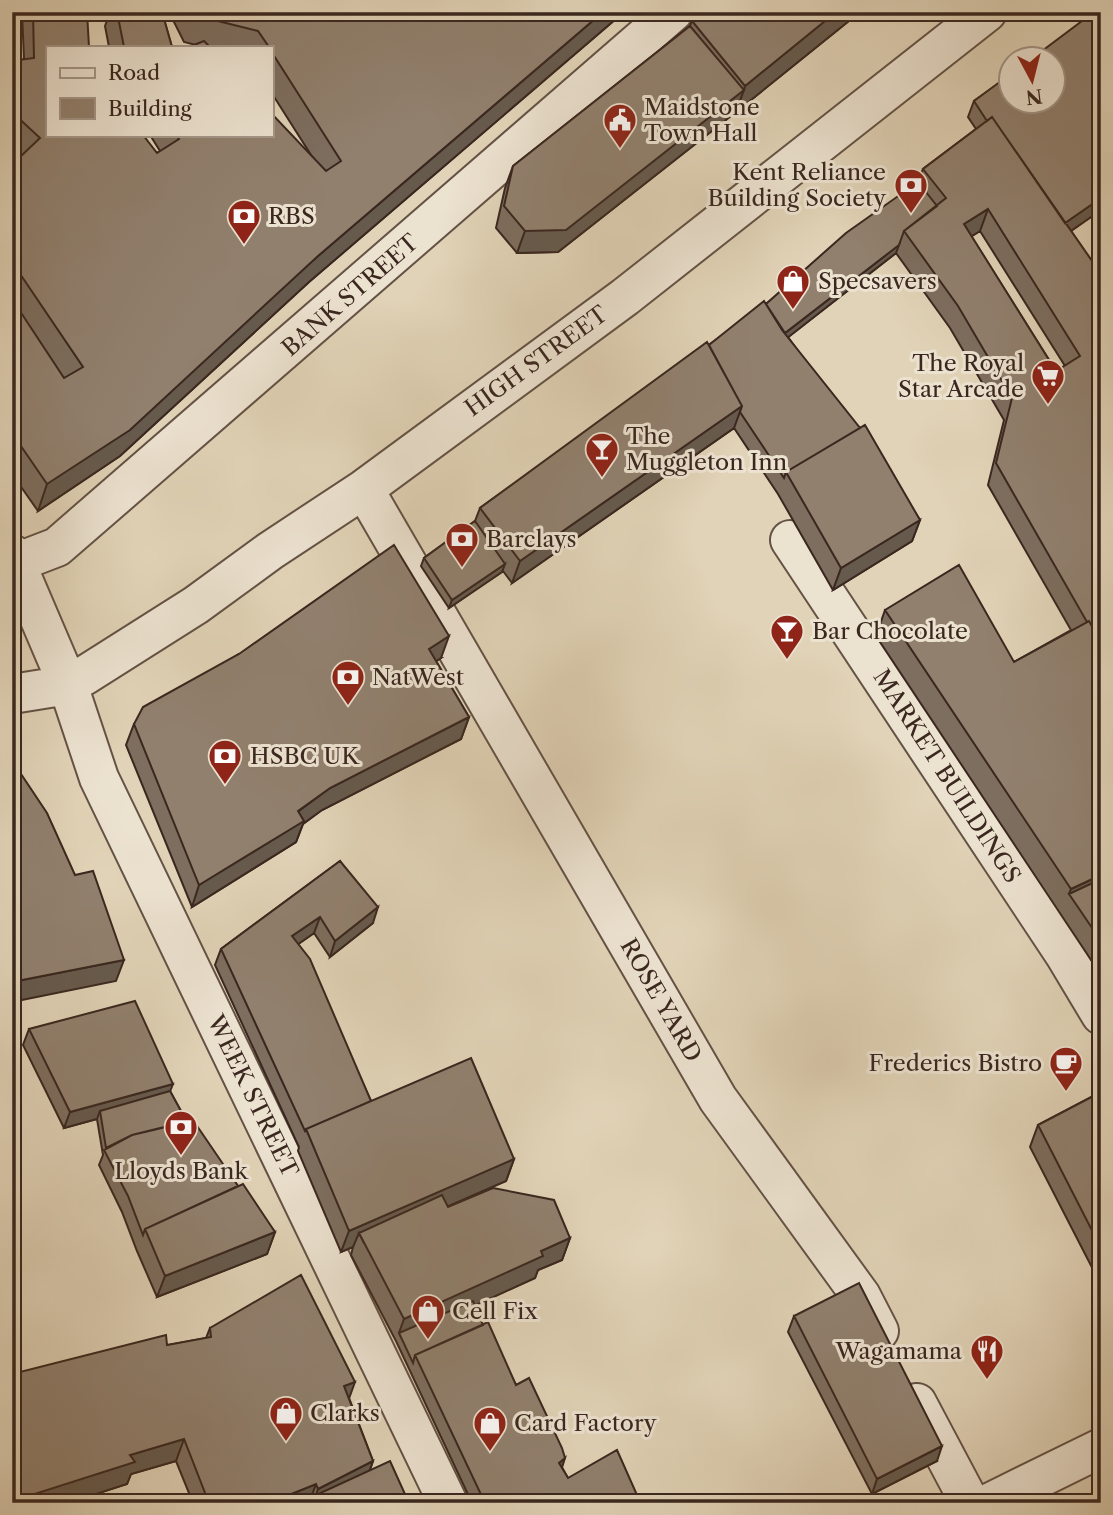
<svg xmlns="http://www.w3.org/2000/svg" width="1113" height="1515" viewBox="0 0 1113 1515" font-family="'Libre Caslon Text',serif">
  <style>
    .lines { fill: none; stroke-linecap: round; stroke-linejoin: round }
    .minor-casing { stroke: #645245; stroke-width: 42 }
    .minor { stroke: #ece2d0; stroke-width: 38 }
    .wall { fill: #7d6e5f; stroke: #3a271f; stroke-width: 2; fill-rule: evenodd }
    .shaded-wall { fill: #665a4d; stroke: #3a271f; stroke-width: 2 }
    .building { fill: #91806e; stroke: #3a271f; stroke-width: 2; fill-rule: evenodd }
    .labels { text-anchor: middle; dominant-baseline: central; stroke-width: 6; stroke-linejoin: round; paint-order: stroke }
    .poi-label { font-size: 23px; fill: #3a271f; stroke: #ece2d0; text-anchor: start }
    .street-label { font-size: 23px; fill: #3a271f; stroke: #ece2d0 }
  </style>
  <rect width="100%" height="100%" fill="#e1d3b7"/>
  <filter id="stains"><feTurbulence type="fractalNoise" baseFrequency=".00286" numOctaves="4"/><feColorMatrix values="0 0 0 0 .2 0 0 0 0 .09 0 0 0 0 .02 0 0 0 .5 -.17"/></filter>
  <radialGradient id="worn" r=".72"><stop offset=".6" stop-color="#630" stop-opacity="0"/><stop offset="1" stop-color="#630" stop-opacity=".3"/></radialGradient>
  <g class="lines">
    <defs>
      <path id="minor" d="M364 489 718 1099 861 1296 879 1331
        M790 540 1065 955 1101 1015
        M12 554 68 685 99 778 448 1503
        M18 562 57 547 673 12
        M12 694 68 685 87 674 196 605 270 551 364 489 625 297 987 12
        M917 1403 970 1503
        M989 1503 1101 1448"/>
    </defs>
    <!-- minor casing -->
    <use href="#minor" class="minor-casing"/>
    <!-- minor -->
    <use href="#minor" class="minor"/>
  </g>
  <!-- wall -->
  <path class="wall" d="M22 12H87L47 47 157 153 160 151 150 135H271L311 155 271 92V47H189L196 45 184 42 169 12H624L309 282 120 456 38 511 12 474V148L19 158 22 156 12 147V61L24 59Z
    M110 12H162L172 47H109L105 26Z
    M701 12H860L736 112 558 252 517 253 496 228 505 188 513 166 690 26 692 21Z
    M1101 12V210L1071 231 1101 274V975L876 636 885 610 1014 662 1071 630 988 485 1004 420 950 328 896 253 788 337 920 520 912 541 833 590 778 494 734 428 512 583 503 571 449 608 421 566 424 558 475 521 480 508 766 304 918 182 923 169 976 129 968 117 974 101ZM980 231 1065 366 1056 371 971 236Z
    M239 654 441 658 436 661 469 717 461 739 322 810 303 824 296 842 192 907 126 745 134 724Z
    M340 861 373 923 330 957 314 933 298 944 371 1101 514 1159 506 1181 447 1206 448 1207 570 1238 562 1260 538 1270 535 1278 475 1305 483 1325 516 1385 568 1478 634 1503H472L396 1341 351 1255 353 1247 341 1252 298 1151 299 1147 215 965 221 949Z
    M29 1029 170 1091 187 1122 275 1232 267 1254 157 1297 137 1251 122 1212 99 1165 103 1155 97 1119 64 1128 23 1045Z
    M1101 1092V1285L1030 1147 1038 1125Z
    M794 1316 937 1461 872 1494 788 1332Z
    M210 1328 349 1398 373 1461 370 1470 409 1503H193L176 1461 131 1474 127 1484 68 1503H12V1374L206 1338Z"/>
  <!-- shaded-wall -->
  <path class="shaded-wall" d="M603 12H624L309 282 120 456 38 511 47 484 318 256Z
    M836 12H860L736 112 745 86Z
    M744 90 736 112 558 252 517 253 525 231Z
    M1101 198V210L1055 242 1060 226Z
    M988 209 980 231 956 246 964 224Z
    M899 245 896 253 777 346 780 337Z
    M742 406 734 428 512 583 520 561Z
    M920 520 912 541 833 590 841 568Z
    M505 564 502 572 449 608 452 600Z
    M449 636 441 658 421 671 429 649Z
    M469 717 461 739 322 810 303 824 296 842 192 907 199 885 330 788Z
    M1101 875V897L1069 894 1071 889Z
    M378 907 373 923 330 957 335 941Z
    M320 917 314 933 287 952 292 936Z
    M124 960 116 981 12 1002V982Z
    M173 1084 167 1099 100 1111 97 1119 64 1128 70 1112Z
    M514 1159 506 1181 364 1243 359 1233 353 1247 341 1252 349 1231Z
    M275 1232 267 1254 157 1297 165 1276Z
    M570 1238 562 1260 538 1270 535 1278 402 1339 399 1333 404 1319 541 1251Z
    M355 1382 347 1404 344 1386Z
    M184 1439 176 1461 131 1474 127 1484 68 1503H18L19 1499 130 1455Z
    M942 1446 937 1461 872 1494 877 1479Z
    M565 1458 560 1474 559 1463Z
    M373 1461 365 1483 316 1495 318 1489Z
    M316 1484 309 1503H269Z
    M637 1495 634 1503H622L623 1501Z"/>
  <!-- building -->
  <path class="building" d="M33 12H87L89 47H47V135H143L157 153 179 139 176 135H271V113L326 171 341 161 271 51V47H269L258 31 194 15 192 12H603L318 256 130 430 47 484 12 433V299L64 378 83 367 12 262V148L19 158 40 138 12 112V61L34 58Z
    M117 12H162L172 47H124Z
    M701 12H836L745 86 692 21Z
    M1094 12H1101V198L1065 223 992 117 987 121 974 101 1012 73V102H1054V60H1030Z
    M690 26 744 90 566 230 525 231 504 206 513 166Z
    M204 41 210 47H189Z
    M992 117 1101 274V643L1089 621 1087 622 996 463 1012 398 958 306 904 231 946 198 923 169ZM988 209 1080 356 1056 371 964 224Z
    M918 182 937 206 904 231 899 245 785 333 766 304 846 233Z
    M764 301 782 330 860 428 786 472 784 478 740 412 742 406 709 345Z
    M707 342 742 406 520 561 480 508Z
    M865 425 920 520 841 568 786 472Z
    M475 521 505 564 452 600 424 558Z
    M394 545 449 636 429 649 469 717 330 788 298 811 304 821 199 885 134 724 143 707 239 654Z
    M959 565 1014 662 1089 621 1101 643V875L1071 889 885 610Z
    M12 768H17L47 813 75 875 93 871 124 960 12 982Z
    M340 861 378 907 335 941 320 917 292 936 310 959 371 1101 306 1129 305 1131 221 949Z
    M1101 879V941L1069 894Z
    M135 1001 173 1084 70 1112 29 1029Z
    M471 1058 514 1159 349 1231 306 1129Z
    M170 1091 187 1122 132 1135 106 1148 100 1111Z
    M1101 1092V1248L1038 1125Z
    M193 1120 238 1186 145 1229 143 1235 128 1196 104 1150 132 1135Z
    M243 1184 275 1232 165 1276 145 1229Z
    M493 1188 554 1200 570 1238 541 1251 543 1256 404 1319 359 1233 442 1195 448 1207Z
    M301 1275 355 1382 344 1386 373 1461 318 1489 316 1484 269 1503H209L184 1439 130 1455 135 1462 19 1499 12 1474V1374L166 1335 167 1345 211 1337 210 1328Z
    M859 1283 942 1446 877 1479 794 1316Z
    M473 1301 483 1325 415 1355 413 1363 399 1333Z
    M488 1322 516 1385 529 1378 562 1448 565 1458 559 1463 568 1478 617 1450 637 1495 623 1501 619 1498 613 1503H485L415 1355Z
    M390 1461 409 1503H318L316 1495Z"/>
  <!-- icons -->
  <defs>
    <symbol id="civic-pin" viewBox="-11 -11 22 30"><path d="M0 17L-7.5 6A9.5 9.5 0 1 1 7.5 6Z" fill="#8f2418" stroke="#ece2d0"/><path d="M-.6-6.5H3V-4.5H.6V-3L4-1V1h2V6H-6V1h2V-1L-.6-3ZM-1.2 2.5V6h2.4V2.5Z" fill="#fff"/></symbol>
    <symbol id="bank-pin" viewBox="-11 -11 22 30"><path d="M0 17L-7.5 6A9.5 9.5 0 1 1 7.5 6Z" fill="#8f2418" stroke="#ece2d0"/><path d="M-6-4H6V4H-6ZM0-2.3a2.3 2.3 0 1 0 0 4.6a2.3 2.3 0 1 0 0-4.6Z" fill="#fff"/></symbol>
    <symbol id="shop-pin" viewBox="-11 -11 22 30"><path d="M0 17L-7.5 6A9.5 9.5 0 1 1 7.5 6Z" fill="#8f2418" stroke="#ece2d0"/><path d="M-5-2.5h2.3a2.7 3.5 0 0 1 5.4 0H5L5.5 6h-11ZM-1.5-2.5h3a1.5 2.3 0 0 0-3 0Z" fill="#fff"/></symbol>
    <symbol id="supermarket-pin" viewBox="-11 -11 22 30"><path d="M0 17L-7.5 6A9.5 9.5 0 1 1 7.5 6Z" fill="#8f2418" stroke="#ece2d0"/><path d="M-6-5.5h2.5l.6 2H6L4.5 2H-2.5L-4.4-4H-6ZM-1.5 3.2a1.3 1.3 0 1 0 .1 0ZM3 3.2a1.3 1.3 0 1 0 .1 0Z" fill="#fff"/></symbol>
    <symbol id="bar-pin" viewBox="-11 -11 22 30"><path d="M0 17L-7.5 6A9.5 9.5 0 1 1 7.5 6Z" fill="#8f2418" stroke="#ece2d0"/><path d="M-6-5H6L.8 .8V4.5H3.5V6h-7V4.5H-.8V.8Z" fill="#fff"/></symbol>
    <symbol id="cafe-pin" viewBox="-11 -11 22 30"><path d="M0 17L-7.5 6A9.5 9.5 0 1 1 7.5 6Z" fill="#8f2418" stroke="#ece2d0"/><path d="M-5.5-4.5H6V0H3Q3 3.5 0 3.5H-2.5Q-5.5 3.5-5.5 0ZM3-3.2v2h1.7v-2ZM-6 4.5H4V6H-6Z" fill="#fff"/></symbol>
    <symbol id="restaurant-pin" viewBox="-11 -11 22 30"><path d="M0 17L-7.5 6A9.5 9.5 0 1 1 7.5 6Z" fill="#8f2418" stroke="#ece2d0"/><path d="M-5-6h1v4h1v-4h1v4h1v-4h1v5L-1.5 .5V6h-2V.5L-5-1ZM5-6V6H3V1.5H1.5Q1.5-4 5-6Z" fill="#fff"/></symbol>
  </defs>
  <g fill-rule="evenodd">
    <use href="#civic-pin" x="601" y="101" width="38" height="52"/>
    <use href="#bank-pin" x="892" y="166" width="38" height="52"/>
    <use href="#bank-pin" x="225" y="197" width="38" height="52"/>
    <use href="#shop-pin" x="774" y="262" width="38" height="52"/>
    <use href="#supermarket-pin" x="1029" y="357" width="38" height="52"/>
    <use href="#bar-pin" x="583" y="430" width="38" height="52"/>
    <use href="#bank-pin" x="443" y="520" width="38" height="52"/>
    <use href="#bar-pin" x="768" y="612" width="38" height="52"/>
    <use href="#bank-pin" x="329" y="658" width="38" height="52"/>
    <use href="#bank-pin" x="206" y="737" width="38" height="52"/>
    <use href="#cafe-pin" x="1047" y="1044" width="38" height="52"/>
    <use href="#bank-pin" x="162" y="1108" width="38" height="52"/>
    <use href="#shop-pin" x="409" y="1292" width="38" height="52"/>
    <use href="#restaurant-pin" x="968" y="1332" width="38" height="52"/>
    <use href="#shop-pin" x="267" y="1394" width="38" height="52"/>
    <use href="#shop-pin" x="471" y="1404" width="38" height="52"/>
  </g>
  <g class="labels">
    <!-- poi labels -->
    <g class="poi-label">
      <text x="644" y="107">Maidstone<tspan x="644" dy="26">Town Hall</tspan></text>
      <text x="886" y="172" text-anchor="end">Kent Reliance<tspan x="886" dy="26">Building Society</tspan></text>
      <text x="268" y="216">RBS</text>
      <text x="818" y="281">Specsavers</text>
      <text x="1024" y="363" text-anchor="end">The Royal<tspan x="1024" dy="26">Star Arcade</tspan></text>
      <text x="626" y="436">The<tspan x="626" dy="26">Muggleton Inn</tspan></text>
      <text x="486" y="539">Barclays</text>
      <text x="812" y="631">Bar Chocolate</text>
      <text x="372" y="677">NatWest</text>
      <text x="250" y="756">HSBC UK</text>
      <text x="1042" y="1063" text-anchor="end">Frederics Bistro</text>
      <text x="181" y="1171" text-anchor="middle">Lloyds Bank</text>
      <text x="452" y="1311">Cell Fix</text>
      <text x="962" y="1351" text-anchor="end">Wagamama</text>
      <text x="310" y="1413">Clarks</text>
      <text x="514" y="1423">Card Factory</text>
    </g>
    <!-- street labels -->
    <g class="street-label">
      <text transform="translate(350 295) rotate(-41)">BANK STREET</text>
      <text transform="translate(536 361) rotate(-36)">HIGH STREET</text>
      <text transform="translate(947 776) rotate(57)">MARKET BUILDINGS</text>
      <text transform="translate(661 1000) rotate(60)">ROSE YARD</text>
      <text transform="translate(253 1096) rotate(64)">WEEK STREET</text>
    </g>
  </g>
  <!-- margin -->
  <rect width="1113" height="1515" fill="none" stroke="#e1d3b7" stroke-width="42"/>
  <rect x="14" y="14" width="1085" height="1487" fill="none" stroke="#3a271f" stroke-width="3.5"/>
  <rect x="21" y="21" width="1071" height="1473" fill="none" stroke="#3a271f" stroke-width="2"/>
  <!-- legend -->
  <rect x="46" y="46" width="228" height="91" fill="#ece2d0" stroke="#a59789" stroke-width="2"/>
  <rect x="60" y="68" width="35" height="10" fill="#ece2d0" stroke="#a59789" stroke-width="2"/>
  <text x="108" y="80" font-size="21" fill="#3a271f">Road</text>
  <rect x="60" y="98" width="35" height="21" fill="#91806e" stroke="#a59789" stroke-width="2"/>
  <text x="108" y="116" font-size="21" fill="#3a271f">Building</text>
  <!-- north arrow -->
  <g transform="translate(1032 80) rotate(173)"><circle r="33" fill="#ece2d0" stroke="#a59789" stroke-width="2"/>
  <path d="M0-5L12 26L0 18L-12 26Z" fill="#8f2418"/>
  <text y="-10" font-size="19" font-weight="bold" text-anchor="middle" fill="#3a271f">N</text>
  </g>
  <rect width="100%" height="100%" filter="url(#stains)"/>
  <rect width="100%" height="100%" fill="url(#worn)"/>
</svg>
